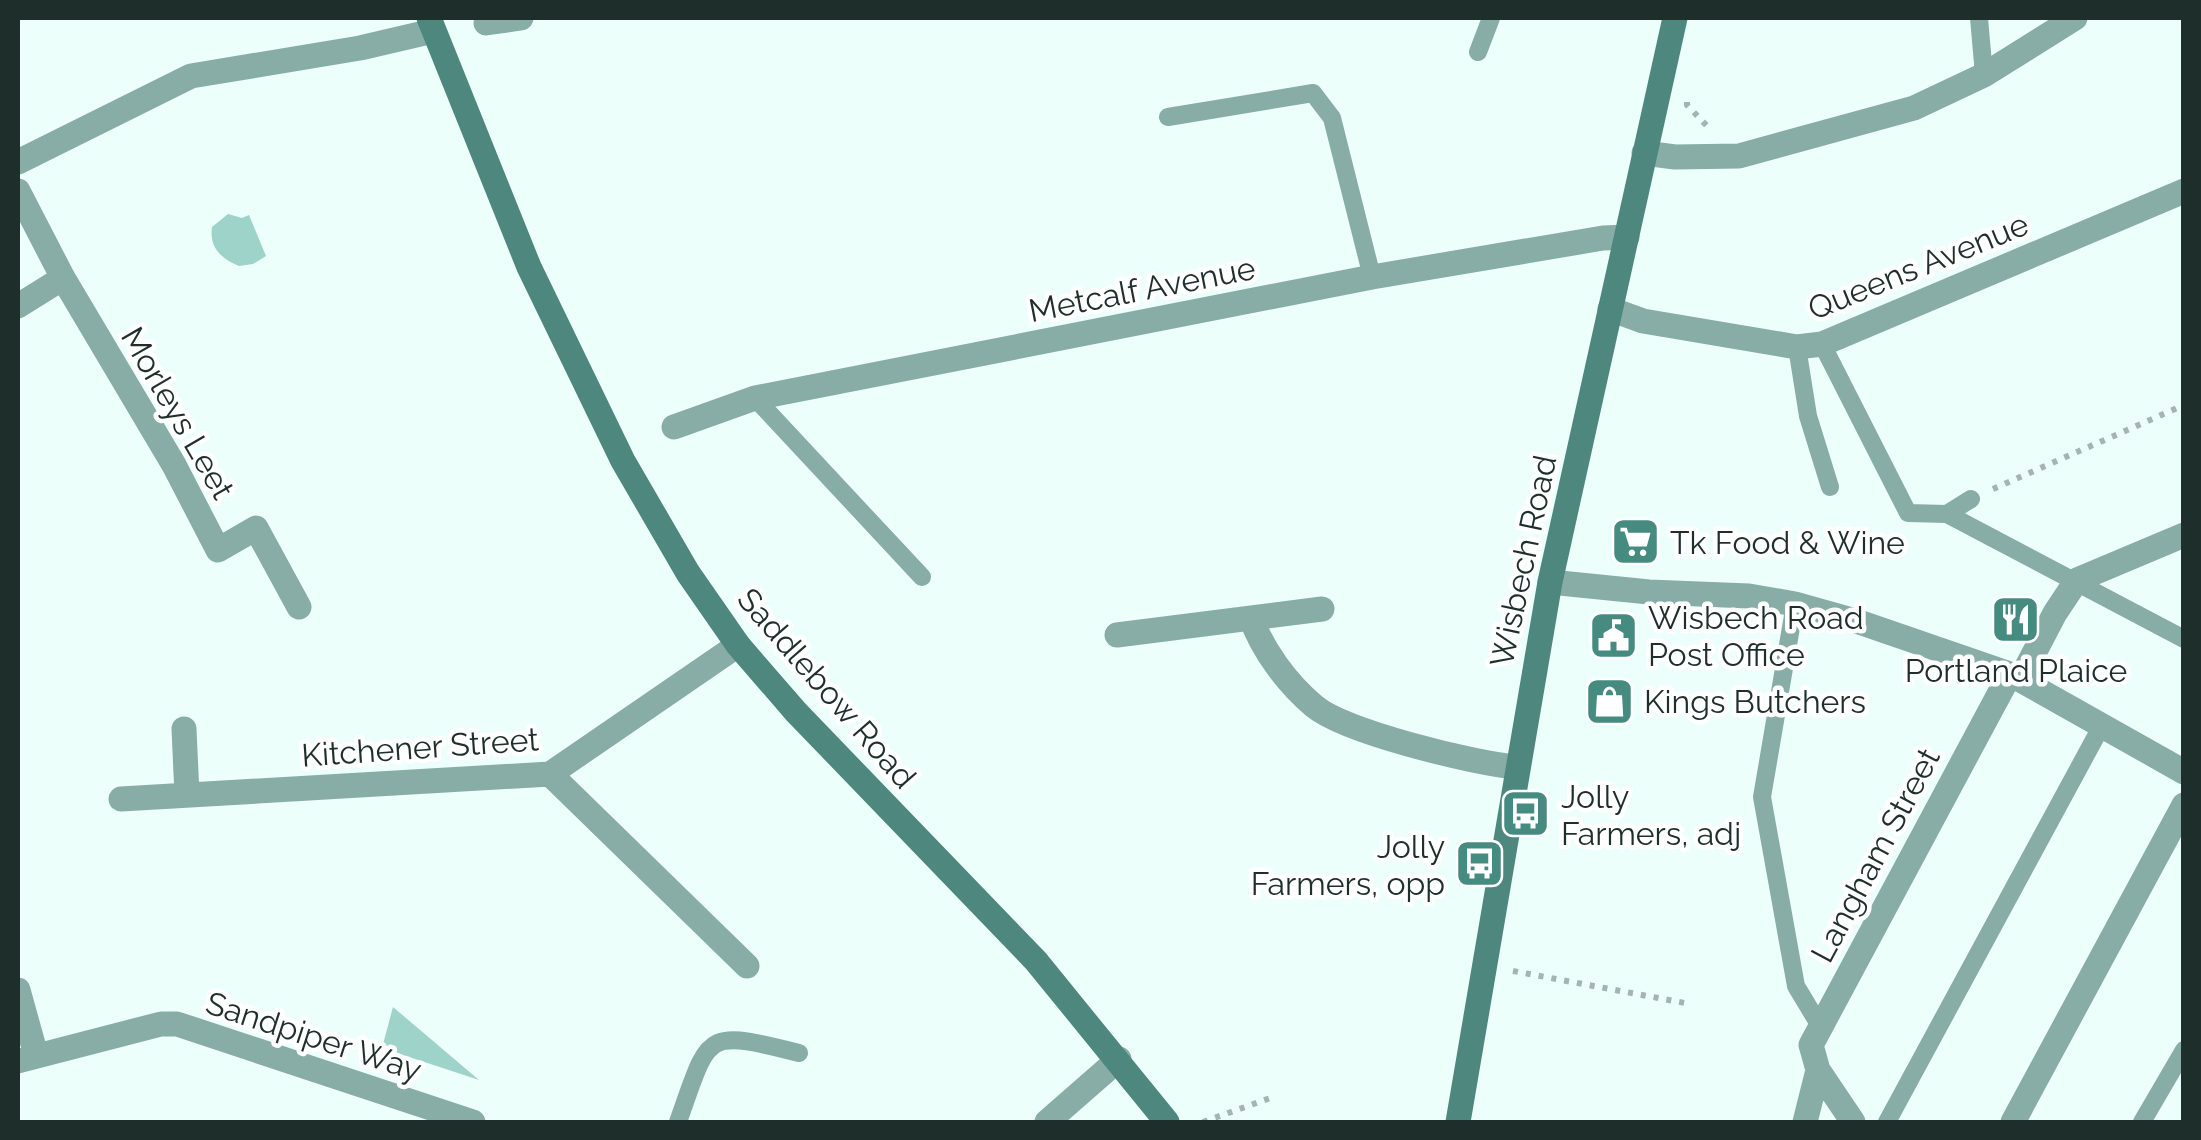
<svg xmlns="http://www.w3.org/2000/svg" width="2201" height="1140" viewBox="0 0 2201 1140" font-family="Raleway,sans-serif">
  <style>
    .green { fill: #9ed3ca }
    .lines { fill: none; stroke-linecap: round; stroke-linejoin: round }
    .path { stroke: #a3b4b1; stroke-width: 6; stroke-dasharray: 5 8; stroke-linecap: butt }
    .lane { stroke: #88ada6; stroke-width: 18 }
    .street { stroke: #88ada6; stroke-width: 25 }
    .secondary { stroke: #4e877e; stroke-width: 25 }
    .labels { text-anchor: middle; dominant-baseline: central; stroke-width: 9; stroke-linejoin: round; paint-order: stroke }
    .street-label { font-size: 32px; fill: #1d2e2b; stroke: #fff }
    .poi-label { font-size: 32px; fill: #1d2e2b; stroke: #fff; text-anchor: start }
  </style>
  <rect width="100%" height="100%" fill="#edfffb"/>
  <!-- green -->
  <path class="green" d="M228 214 242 218 249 215 266 256 253 264 239 266C221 259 209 247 212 227Z
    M393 1007 479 1080 382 1048Z"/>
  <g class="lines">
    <!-- path -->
    <path class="path" d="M1687 102V105L1707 126
      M1993 489 2184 405
      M1513 971 1685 1003
      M1203 1122 1273 1097"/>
    <!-- lane -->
    <path class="lane" d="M1979 18 1984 75
      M1478 52 1491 18
      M1168 117 1313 93 1332 118 1372 277
      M1822 344 1908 513 1947 514 1971 499
      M1797 347 1808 416 1830 487
      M755 398 922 577
      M1947 514 2184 639
      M1795 604 1762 797 1796 986 1820 1026
      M678 1122C710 1032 703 1029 799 1053
      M1887 1122 2101 727
      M2142 1122 2184 1050"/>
    <!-- street -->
    <path class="street" d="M486 23 521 18
      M1644 153 1675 157 1739 156 1914 108 1984 75 2075 18
      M18 162 191 76 360 48 433 31
      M18 191 63 278 174 465 218 550 256 528 299 607
      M18 306 63 278
      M1610 309 1643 321 1797 347 1822 344 2184 191
      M674 427 755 398 1372 277 1603 238 1627 237
      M1550 582 1649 592 1749 596 1795 604 1859 622 2010 674 2184 772
      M1251 618C1263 651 1287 683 1314 706 1345 732 1473 763 1516 767
      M1117 635 1322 609
      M2020 680 2055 613 2077 580 2184 535
      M184 729 187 795
      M550 774 747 966
      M121 799 550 774 738 645
      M18 990 36 1055
      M18 1061 161 1024H177L473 1122
      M1047 1122 1119 1059
      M1805 1122 1818 1070
      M1853 1122 1818 1070 1811 1045 2010 674
      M2013 1122 2184 805"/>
    <!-- secondary -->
    <path class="secondary" d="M429 18 529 267 623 461 688 573 738 645 796 712 1036 961 1167 1122
      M1458 1122 1550 582 1675 18"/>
  </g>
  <!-- icons -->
  <defs>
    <symbol id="supermarket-square" viewBox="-11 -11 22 22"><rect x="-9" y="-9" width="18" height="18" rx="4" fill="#468b80" stroke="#fff"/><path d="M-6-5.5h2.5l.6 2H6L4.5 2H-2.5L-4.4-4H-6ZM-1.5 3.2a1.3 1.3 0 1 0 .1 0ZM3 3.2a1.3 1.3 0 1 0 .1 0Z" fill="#fff"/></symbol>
    <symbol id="restaurant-square" viewBox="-11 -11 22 22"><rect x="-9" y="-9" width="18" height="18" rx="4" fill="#468b80" stroke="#fff"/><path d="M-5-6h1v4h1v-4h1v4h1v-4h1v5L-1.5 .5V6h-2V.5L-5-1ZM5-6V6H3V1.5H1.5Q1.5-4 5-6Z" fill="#fff"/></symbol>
    <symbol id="civic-square" viewBox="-11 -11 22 22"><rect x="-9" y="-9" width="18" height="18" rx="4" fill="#468b80" stroke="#fff"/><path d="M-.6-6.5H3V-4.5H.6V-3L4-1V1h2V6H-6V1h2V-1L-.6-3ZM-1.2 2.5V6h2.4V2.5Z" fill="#fff"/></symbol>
    <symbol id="shop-square" viewBox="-11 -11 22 22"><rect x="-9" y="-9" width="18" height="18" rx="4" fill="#468b80" stroke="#fff"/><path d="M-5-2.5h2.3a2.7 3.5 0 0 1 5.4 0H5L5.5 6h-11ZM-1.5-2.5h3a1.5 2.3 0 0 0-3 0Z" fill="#fff"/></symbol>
    <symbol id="bus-square" viewBox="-11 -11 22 22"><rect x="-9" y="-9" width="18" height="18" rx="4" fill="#468b80" stroke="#fff"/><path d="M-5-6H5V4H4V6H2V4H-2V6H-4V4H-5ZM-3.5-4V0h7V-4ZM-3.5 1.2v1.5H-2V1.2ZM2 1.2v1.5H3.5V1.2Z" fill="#fff"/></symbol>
  </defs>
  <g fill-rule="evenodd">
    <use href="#supermarket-square" x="1608" y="514" width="55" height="55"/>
    <use href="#restaurant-square" x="1988" y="592" width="55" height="55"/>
    <use href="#civic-square" x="1586" y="608" width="55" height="55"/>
    <use href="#shop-square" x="1582" y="674" width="55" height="55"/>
    <use href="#bus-square" x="1498" y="786" width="55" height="55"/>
    <use href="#bus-square" x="1452" y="836" width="55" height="55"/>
  </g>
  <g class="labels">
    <!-- street labels -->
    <g class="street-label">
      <text transform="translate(1918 266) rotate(-22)">Queens Avenue</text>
      <text transform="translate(1142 289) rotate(-11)">Metcalf Avenue</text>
      <text transform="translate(178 413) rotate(60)">Morleys Leet</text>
      <text transform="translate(1523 561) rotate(-78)">Wisbech Road</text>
      <text transform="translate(827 688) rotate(49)">Saddlebow Road</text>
      <text transform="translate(420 747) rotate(-4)">Kitchener Street</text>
      <text transform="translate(1875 855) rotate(-62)">Langham Street</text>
      <text transform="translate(314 1036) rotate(18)">Sandpiper Way</text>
    </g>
    <!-- poi labels -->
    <g class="poi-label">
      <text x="1670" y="542">Tk Food &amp; Wine</text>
      <text x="1648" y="617">Wisbech Road<tspan x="1648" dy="37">Post Office</tspan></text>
      <text x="2016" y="670" text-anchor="middle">Portland Plaice</text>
      <text x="1644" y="701">Kings Butchers</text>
      <text x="1561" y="796">Jolly<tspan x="1561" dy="37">Farmers, adj</tspan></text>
      <text x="1445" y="846" text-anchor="end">Jolly<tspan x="1445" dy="37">Farmers, opp</tspan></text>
    </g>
  </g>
  <!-- border -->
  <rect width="2201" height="1140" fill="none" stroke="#1d2e2b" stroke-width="40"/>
</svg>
